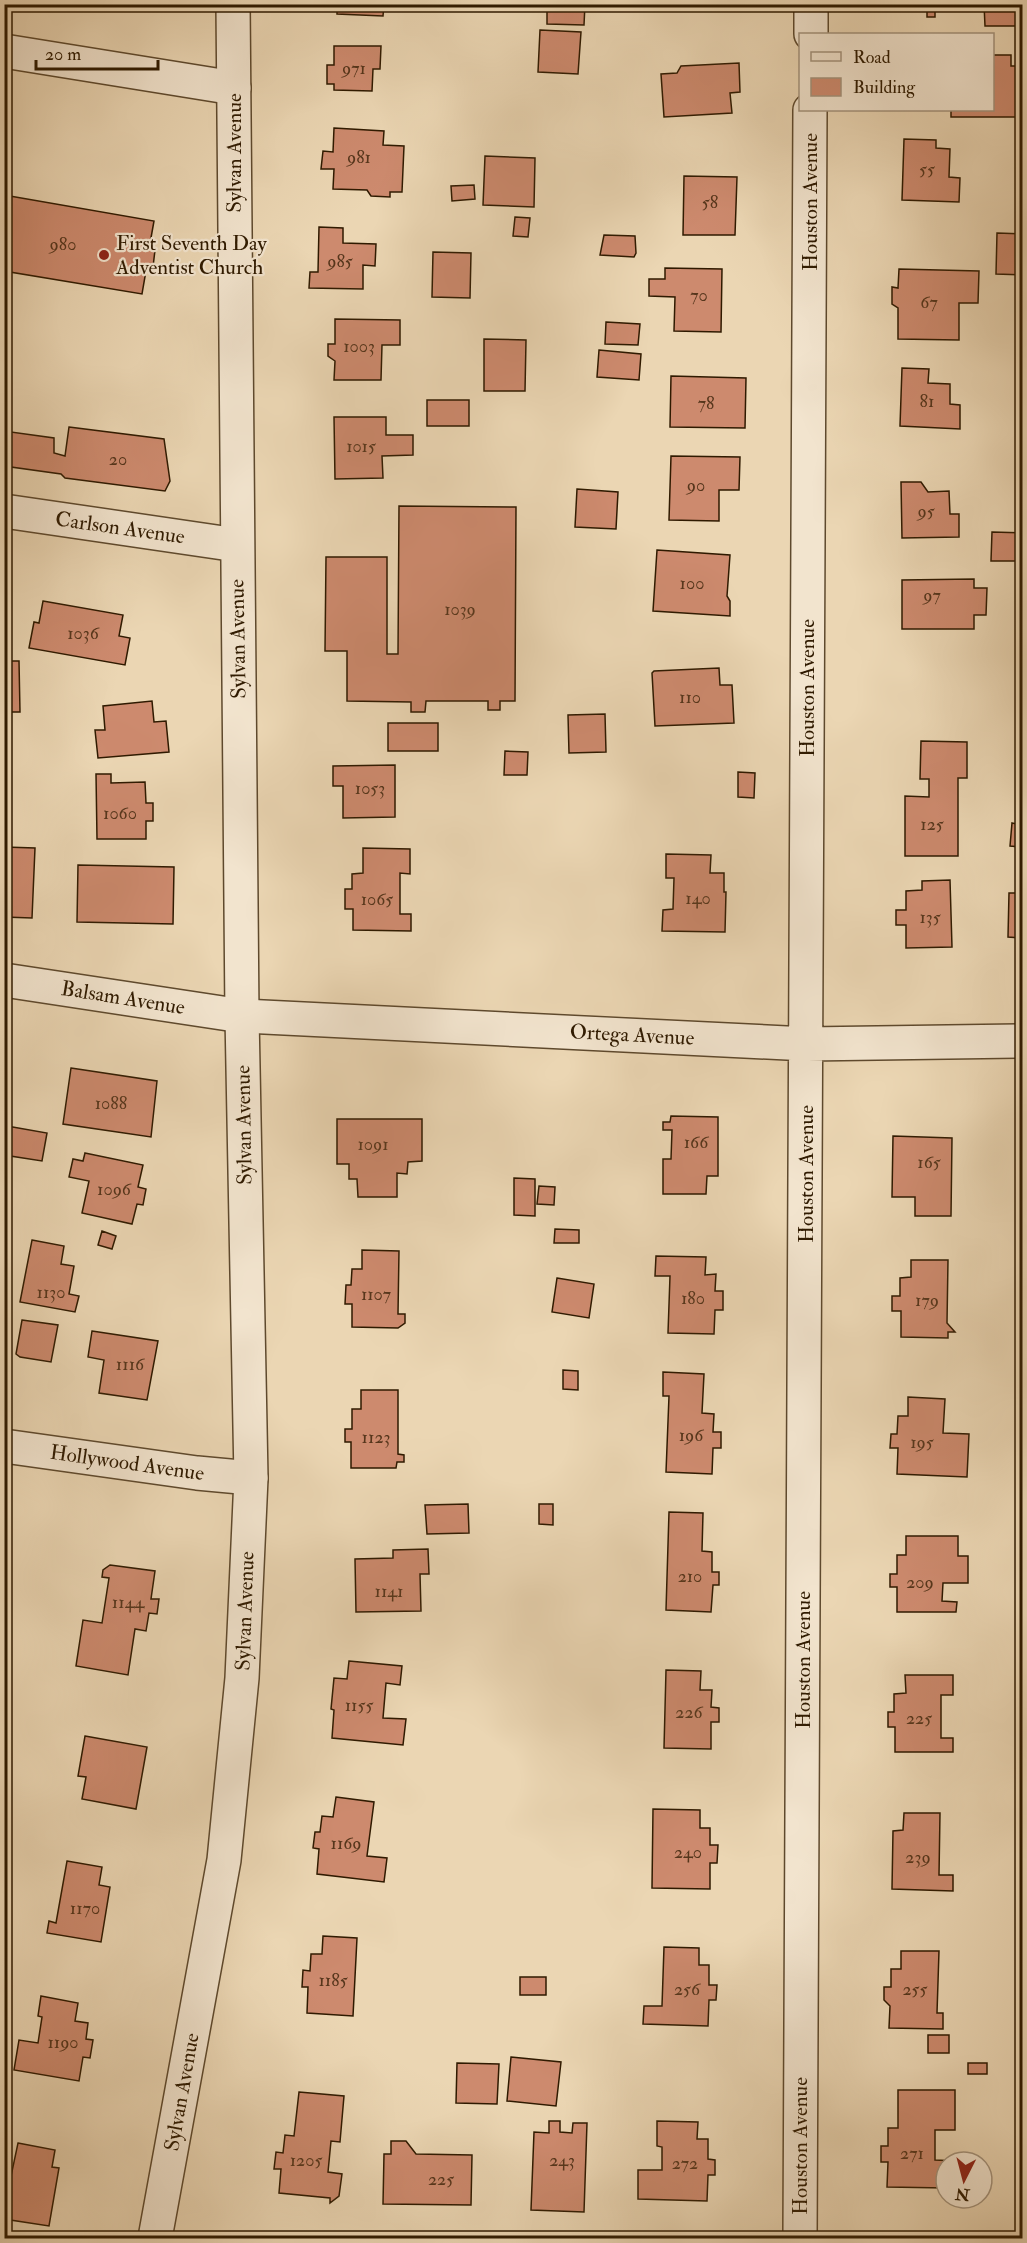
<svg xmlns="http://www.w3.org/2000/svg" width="1027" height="2243" viewBox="0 0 1027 2243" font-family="'IM FELL Double Pica',serif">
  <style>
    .building { fill: #cd8a6e; stroke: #2f1a00; stroke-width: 1.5 }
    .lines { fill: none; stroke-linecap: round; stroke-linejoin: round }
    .minor-casing { stroke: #5e492d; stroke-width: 36 }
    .tertiary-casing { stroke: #5e492d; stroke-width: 36 }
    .minor { stroke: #f2e4ce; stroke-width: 33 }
    .tertiary { stroke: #f2e4ce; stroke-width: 33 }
    .poi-dot { fill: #8f2418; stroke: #f2e4ce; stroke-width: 2 }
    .labels { text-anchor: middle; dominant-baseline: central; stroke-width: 4.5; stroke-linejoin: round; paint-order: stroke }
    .number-label { font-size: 18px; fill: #56361c }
    .street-label { font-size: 21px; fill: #2f1a00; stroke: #f2e4ce }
    .poi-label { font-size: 21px; fill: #2f1a00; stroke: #f2e4ce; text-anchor: start }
  </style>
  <rect width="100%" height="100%" fill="#ebd6b3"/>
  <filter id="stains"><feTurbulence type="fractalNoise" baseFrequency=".00333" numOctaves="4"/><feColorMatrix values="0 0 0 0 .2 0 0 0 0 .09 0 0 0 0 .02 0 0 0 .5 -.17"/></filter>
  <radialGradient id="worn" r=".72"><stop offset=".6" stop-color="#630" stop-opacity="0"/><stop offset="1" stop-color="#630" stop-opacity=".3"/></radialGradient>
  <!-- building -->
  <path class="building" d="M337 4H384L383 16 337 14Z
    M547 4H585L584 25 547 24Z
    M647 4H708V7H647Z
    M901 4H949L948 9H935V17H927V11L901 10Z
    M984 4H1022V26H985Z
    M540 30 581 32 578 74 538 72Z
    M334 46H381L380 69H373L372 91 334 90V84H327V65H334Z
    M992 55H1011V66H1022V117H951V110H992Z
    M739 63 740 92 730 93 732 113 664 117 661 74 677 73 681 66Z
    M334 128 384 131 383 145 404 146 402 192H390V197L371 196 367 190 333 189 334 169H321L323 151 333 152Z
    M904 139 936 140V148L950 149 949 177 960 178 959 202 902 200Z
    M485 156 535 158 534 207 483 205Z
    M684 176 737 177 735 235H683Z
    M474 185 475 199 452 201 451 186Z
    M4 195 154 221 149 249 155 250 153 267 147 265 142 294 4 271Z
    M515 217 530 218 528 237 513 236Z
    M319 227 343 228V243L376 244 375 266 363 265V289L309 288 310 272H318Z
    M997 233 1022 234V275L996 274Z
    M604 235 635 236 636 253 634 257 600 255Z
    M433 252 471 253 470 298 432 297Z
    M665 268 722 269 721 332 674 331 675 297 649 296V279H665Z
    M899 269 979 271 978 303H959V340L898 339V308L892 304V287L898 288Z
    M335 319 400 320V345H382L381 380H334L335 361 328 356V344H335Z
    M606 322 640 324 638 345 605 344Z
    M484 339 526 340 525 391H484Z
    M599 350 641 354 639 380 597 377Z
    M902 368 929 369 928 383 950 384V404L960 405V429L900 426Z
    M671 376 746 378 745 428 670 427Z
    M427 400H469V426H427Z
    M334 417H386V435H413V455L382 456 383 478 335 479Z
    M69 427 164 439 170 481 165 491 65 478 61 474 4 466V431L54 438V453L65 456Z
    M671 456 740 457 739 490H719V521L669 520Z
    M901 482H921L928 492 949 491 950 514H959V537L902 538Z
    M577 489 618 492 616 529 575 527Z
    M399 506 516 507 515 701H500V710H488V701H426L425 712H411V702L347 701V651H325L326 557H387V654H398Z
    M992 532 1022 533V561H991Z
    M657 550 730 555 727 596 730 601V616L653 611Z
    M974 579V588H987L986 615H974V629H902V580Z
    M43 601 123 615 119 636 130 638 125 665 29 648 34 622 39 623Z
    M4 661H19L20 712H4Z
    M719 668 720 685H732L734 723 655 726 652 673 654 671Z
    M152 701 154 722 166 721 169 752 98 758 95 730H105L103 706Z
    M605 714 606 752 569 753 568 715Z
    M388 723H438V751H388Z
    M921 741 967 742V778H958V856H905V796L929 797V779H920Z
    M505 751 528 752 527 775H504Z
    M395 765V817L343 818V786H333V766Z
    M738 772 755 773 754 798 738 797Z
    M96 774H111V783L145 782 146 803H153V821H146V839H97Z
    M1012 823 1022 825V847L1010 846Z
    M4 847 35 848 32 918 4 917Z
    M363 848 410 849V874L400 873V914H411V931L353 930V909H345V889H352V874L363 873Z
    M666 854 711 855 710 873H724V892H726L725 932 662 931 663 910 673 909 674 878H666Z
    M78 865 174 867 173 924 77 922Z
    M950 880 952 947 906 948V925H896V910H906V891L922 890V881Z
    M1009 893H1022V938L1008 937Z
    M71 1068 157 1081 151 1137 63 1124Z
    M671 1116 718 1117V1176H707L706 1194H663V1159H671L672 1130H663V1122H670Z
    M337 1119H422V1161L408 1162 407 1174 397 1173V1197H358L357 1179H349V1164H337Z
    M7 1126 47 1133 42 1161 4 1155Z
    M893 1136 952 1138 951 1216H915V1197H892Z
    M85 1153 143 1165 138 1187 146 1189 143 1205 137 1204 132 1224 82 1213 89 1181 69 1177 73 1159 83 1161Z
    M514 1178 535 1179V1216L514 1215Z
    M539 1186 555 1187 554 1205 537 1204Z
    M555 1229 579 1230V1243H554Z
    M102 1231 116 1236 112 1249 98 1245Z
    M32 1240 64 1246 61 1264 74 1266 69 1294 79 1296 75 1312 20 1302Z
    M362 1250 399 1251 398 1314H405V1323L398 1328 352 1327V1304H345L346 1285H351L352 1269H362Z
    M656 1256 706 1257 705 1275 716 1274 715 1291H723V1310H715L714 1334 668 1333 670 1276H655Z
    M911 1260H948L947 1323 955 1332H948V1338L901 1337V1311H892V1296H900V1278L911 1277Z
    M557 1278 594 1284 589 1318 552 1312Z
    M22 1320 58 1325 51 1362 20 1357 16 1354Z
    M92 1331 158 1341 147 1400 99 1393 104 1360 88 1357Z
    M563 1370 578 1371V1390L563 1389Z
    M663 1372 704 1374 702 1413 714 1414 713 1432H721V1448H713L712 1474 666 1472 669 1396H663Z
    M361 1390H398V1454L404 1455V1462H397L396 1468H351V1442H345V1429H352V1409H361Z
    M908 1397 945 1399 943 1433 969 1434 967 1477 897 1474 898 1448H890L891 1434H897L898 1416H908Z
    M468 1504 469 1533 427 1534 425 1505Z
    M539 1504H553V1525L539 1524Z
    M669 1512 703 1513 702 1551 712 1552V1572H719V1585H713L711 1612 666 1610Z
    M906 1536H958V1556H968V1583H943L942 1601 957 1602 956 1612H897V1587H890V1574H897V1555H906Z
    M428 1549 429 1574H420L421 1611 356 1612 355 1559 393 1558V1550Z
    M110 1565 155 1571 151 1599H159L157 1614 149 1613 146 1631 135 1629 128 1675 76 1666 83 1620 102 1623 109 1578 102 1577 103 1570Z
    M349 1661 402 1666 400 1685 386 1683 383 1718 406 1719 403 1745 332 1738 334 1710 331 1709 334 1678 347 1679Z
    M666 1670 701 1671 700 1690H712L711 1707 719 1708V1722H711V1749L664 1748Z
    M905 1675H953V1695H941V1738H953V1752H895V1727H888V1712H894V1694L906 1693Z
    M85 1736 147 1747 136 1809 82 1799 86 1777 78 1776Z
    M336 1797 374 1802 367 1856 387 1858 384 1882 317 1874 319 1849 313 1848 315 1832H320L322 1816 333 1817Z
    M653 1809 700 1810V1828H710V1845H718L717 1863H710V1889L652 1888Z
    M904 1813H940L939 1875H953V1891L892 1889 893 1831 903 1830Z
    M67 1861 102 1867 99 1885 110 1887 101 1942 47 1933 49 1921 56 1923Z
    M323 1936 357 1938 353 2016 307 2013 308 1987H302L303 1970 310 1971 311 1954H322Z
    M664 1947 699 1948V1965H709V1985H717L716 2000H709L708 2026 643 2024 644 2006H662Z
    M901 1951H939L937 2013H943V2029L889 2028 890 2006 884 2000V1987H891V1969H901Z
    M520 1977H546V1995H520Z
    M41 1996 78 2003 75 2021 88 2023 86 2039 93 2040 90 2058 83 2057 79 2081 14 2070 19 2040 38 2043 42 2017 38 2016Z
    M928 2035H949V2053H928Z
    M511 2057 561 2062 556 2106 507 2101Z
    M457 2063 499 2064 497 2104 456 2103Z
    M968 2063H987V2074H968Z
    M898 2090H955V2130H935V2160L958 2161 946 2162V2188L887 2187 888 2162H881V2146H888V2128H898Z
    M299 2092 344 2096 340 2142 331 2141 328 2172 342 2174 339 2196 330 2203V2198L279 2193 281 2169H274L276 2152 283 2153 285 2135 294 2136Z
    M549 2121H560V2132L572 2133 573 2123H587L584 2212 531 2210 534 2132 549 2133Z
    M657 2121 698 2122 697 2139H708V2159L715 2160V2175H708L707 2201 638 2199V2170H662V2147L657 2146Z
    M391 2141H406L416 2154 472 2155 471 2205 383 2204 384 2154H391Z
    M18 2143 55 2150 52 2167 59 2168 49 2226 4 2219V2209Z"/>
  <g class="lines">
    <defs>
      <path id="minor" d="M811 34V4
        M4 51 234 88
        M4 511 237 545
        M4 980 242 1016 807 1044 1022 1041
        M4 1446 197 1473 251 1478
        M800 2238 810 110"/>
      <path id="tertiary" d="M155 2238 224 1860 242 1678 251 1478 242 1016 233 4"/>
    </defs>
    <!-- minor casing -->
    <use href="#minor" class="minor-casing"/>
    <!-- tertiary casing -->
    <use href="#tertiary" class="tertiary-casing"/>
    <!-- minor -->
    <use href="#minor" class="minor"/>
    <!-- tertiary -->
    <use href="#tertiary" class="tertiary"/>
  </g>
  <!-- markers -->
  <circle class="poi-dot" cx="104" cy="255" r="6"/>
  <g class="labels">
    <!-- number labels -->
    <g class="number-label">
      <text x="354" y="68">971</text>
      <text x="359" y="157">981</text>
      <text x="927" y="169">55</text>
      <text x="710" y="202">58</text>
      <text x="63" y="244">980</text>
      <text x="340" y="261">985</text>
      <text x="699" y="295">70</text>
      <text x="929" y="302">67</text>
      <text x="359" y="346">1003</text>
      <text x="927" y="401">81</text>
      <text x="706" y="403">78</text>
      <text x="361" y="446">1015</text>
      <text x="118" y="459">20</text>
      <text x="696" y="485">90</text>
      <text x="926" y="511">95</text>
      <text x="692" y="583">100</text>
      <text x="932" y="595">97</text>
      <text x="460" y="609">1039</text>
      <text x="83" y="633">1036</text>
      <text x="690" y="697">110</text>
      <text x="370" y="788">1053</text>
      <text x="120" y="813">1060</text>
      <text x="932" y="824">125</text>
      <text x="698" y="898">140</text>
      <text x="377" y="899">1065</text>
      <text x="930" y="917">135</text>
      <text x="111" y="1103">1088</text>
      <text x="696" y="1142">166</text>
      <text x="373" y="1144">1091</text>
      <text x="929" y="1162">165</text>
      <text x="114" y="1189">1096</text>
      <text x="51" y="1292">1130</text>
      <text x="376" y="1294">1107</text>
      <text x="693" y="1298">180</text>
      <text x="927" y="1300">179</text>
      <text x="130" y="1364">1116</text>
      <text x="691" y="1435">196</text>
      <text x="376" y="1437">1123</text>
      <text x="922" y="1442">195</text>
      <text x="690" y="1576">210</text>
      <text x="920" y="1582">209</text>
      <text x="389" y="1591">1141</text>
      <text x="128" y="1602">1144</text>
      <text x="359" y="1705">1155</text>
      <text x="689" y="1712">226</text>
      <text x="919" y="1718">225</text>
      <text x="346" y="1843">1169</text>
      <text x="688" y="1852">240</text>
      <text x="918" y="1857">239</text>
      <text x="85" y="1908">1170</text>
      <text x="333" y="1980">1185</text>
      <text x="687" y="1989">256</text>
      <text x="915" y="1989">255</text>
      <text x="63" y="2042">1190</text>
      <text x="912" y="2153">271</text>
      <text x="306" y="2160">1205</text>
      <text x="562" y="2160">243</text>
      <text x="685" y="2163">272</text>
      <text x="441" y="2179">225</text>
    </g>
    <!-- street labels -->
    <g class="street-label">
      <text transform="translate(234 153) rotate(-90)">Sylvan Avenue</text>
      <text transform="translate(810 202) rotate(-90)">Houston Avenue</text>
      <text transform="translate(120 528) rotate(8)">Carlson Avenue</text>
      <text transform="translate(238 639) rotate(-91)">Sylvan Avenue</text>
      <text transform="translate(807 688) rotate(-90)">Houston Avenue</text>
      <text transform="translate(123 998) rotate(9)">Balsam Avenue</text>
      <text transform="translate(632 1035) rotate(3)">Ortega Avenue</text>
      <text transform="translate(244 1125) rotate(-91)">Sylvan Avenue</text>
      <text transform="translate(806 1174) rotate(-90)">Houston Avenue</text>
      <text transform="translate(127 1463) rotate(8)">Hollywood Avenue</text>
      <text transform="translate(245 1611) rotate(-88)">Sylvan Avenue</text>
      <text transform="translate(803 1660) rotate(-90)">Houston Avenue</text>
      <text transform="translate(182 2092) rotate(-80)">Sylvan Avenue</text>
      <text transform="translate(800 2146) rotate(-90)">Houston Avenue</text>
    </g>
    <!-- poi labels -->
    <g class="poi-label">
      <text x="116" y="243">First Seventh Day<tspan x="116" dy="24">Adventist Church</tspan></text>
    </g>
  </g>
  <!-- margin -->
  <rect width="1027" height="2243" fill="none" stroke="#ebd6b3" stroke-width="24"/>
  <rect x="6" y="6" width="1015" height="2231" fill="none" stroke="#2f1a00" stroke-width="3"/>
  <rect x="12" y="12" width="1003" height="2219" fill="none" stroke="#2f1a00" stroke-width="1.5"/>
  <!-- legend -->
  <rect x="799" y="33" width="195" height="78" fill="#f2e4ce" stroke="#a4937c" stroke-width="1.5"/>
  <rect x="811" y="52" width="30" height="9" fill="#f2e4ce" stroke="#a4937c" stroke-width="1.5"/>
  <text x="853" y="63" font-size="18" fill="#2f1a00">Road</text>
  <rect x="811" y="78" width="30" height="18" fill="#cd8a6e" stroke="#a4937c" stroke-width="1.5"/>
  <text x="853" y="93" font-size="18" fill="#2f1a00">Building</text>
  <!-- north arrow -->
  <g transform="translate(964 2180) rotate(186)"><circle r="28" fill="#f2e4ce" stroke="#a4937c" stroke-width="1.5"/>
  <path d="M0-4.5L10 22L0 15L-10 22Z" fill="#8f2418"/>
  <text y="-9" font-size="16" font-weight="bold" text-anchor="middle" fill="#2f1a00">N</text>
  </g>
  <!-- scale -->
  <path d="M36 60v9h122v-9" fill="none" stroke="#2f1a00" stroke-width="3"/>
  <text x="45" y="60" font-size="18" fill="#2f1a00" stroke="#f2e4ce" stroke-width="4.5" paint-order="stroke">20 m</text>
  <rect width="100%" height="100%" filter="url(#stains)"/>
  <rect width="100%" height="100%" fill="url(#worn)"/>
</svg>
